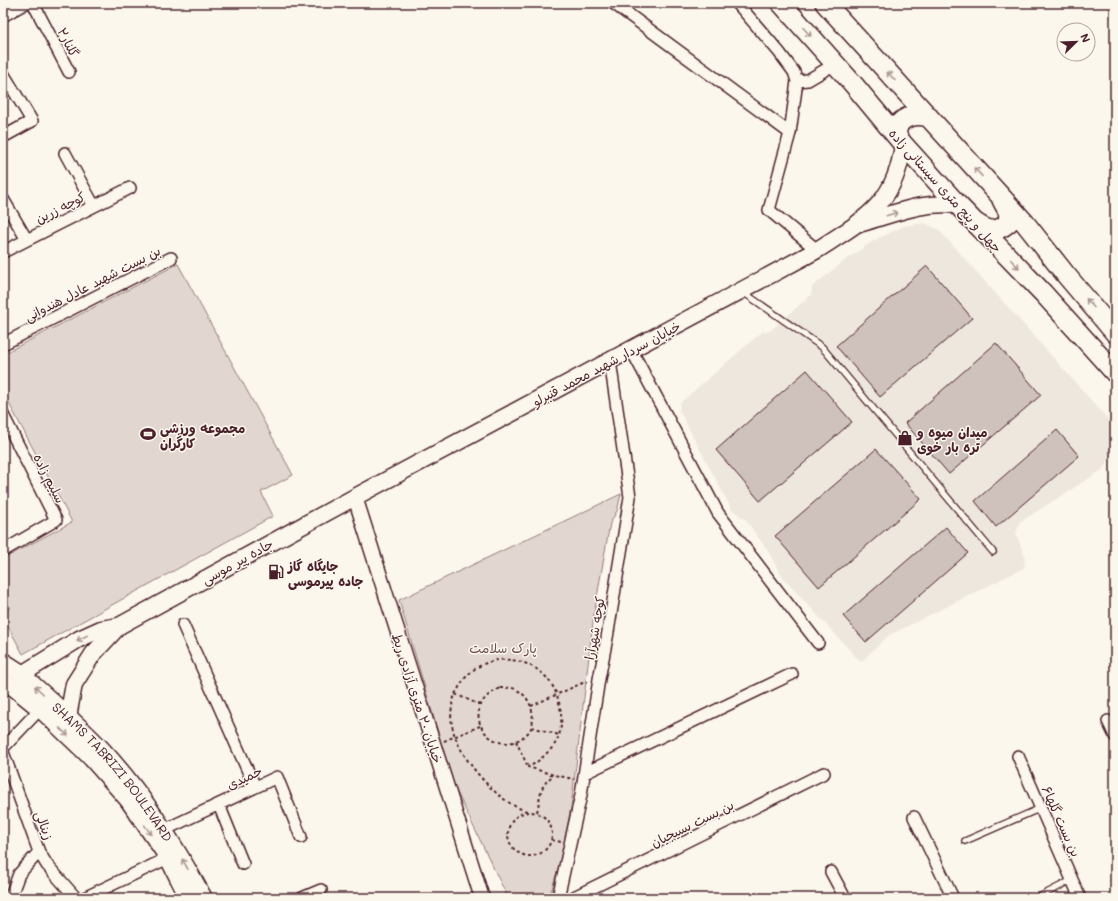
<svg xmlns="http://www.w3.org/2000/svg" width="1118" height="901" viewBox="0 0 1118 901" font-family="Mali,'Playpen Sans Arabic',sans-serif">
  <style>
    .built { fill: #eee7de }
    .green { fill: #e2d7d0; stroke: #967b7e }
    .building { fill: #cfc2bc; stroke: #4a1f2b }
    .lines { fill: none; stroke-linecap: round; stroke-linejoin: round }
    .service-casing { stroke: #4a1f2b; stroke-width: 8 }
    .minor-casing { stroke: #4a1f2b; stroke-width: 14 }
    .tertiary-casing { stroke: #4a1f2b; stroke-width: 17 }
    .secondary-casing { stroke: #4a1f2b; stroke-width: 19 }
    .trunk-casing { stroke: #4a1f2b; stroke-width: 22 }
    .path { stroke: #4a1f2b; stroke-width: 2; stroke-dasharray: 3 3; stroke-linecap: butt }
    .service { stroke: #fbf7ec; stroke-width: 5.5 }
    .minor { stroke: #fbf7ec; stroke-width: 11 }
    .tertiary { stroke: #fbf7ec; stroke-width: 14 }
    .secondary { stroke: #fbf7ec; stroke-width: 16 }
    .trunk { stroke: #fbf7ec; stroke-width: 19 }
    .oneway { stroke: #ab9695 }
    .labels { text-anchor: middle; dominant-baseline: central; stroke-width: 3; stroke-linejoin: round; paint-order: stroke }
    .street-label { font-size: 13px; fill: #4a1f2b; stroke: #fbf7ec }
    .poi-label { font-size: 13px; font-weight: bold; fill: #4a1f2b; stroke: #fbf7ec; text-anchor: start }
    .park-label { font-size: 13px; fill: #704d54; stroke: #fbf7ec }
  </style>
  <rect width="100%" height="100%" fill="#fbf7ec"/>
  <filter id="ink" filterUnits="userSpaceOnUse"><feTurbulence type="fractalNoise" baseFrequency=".025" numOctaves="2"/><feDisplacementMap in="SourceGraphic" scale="8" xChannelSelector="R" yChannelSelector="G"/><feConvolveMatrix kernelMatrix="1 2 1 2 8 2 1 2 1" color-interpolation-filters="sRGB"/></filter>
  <g filter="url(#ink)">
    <!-- built -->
    <path class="built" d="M924 223 938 229 948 240 1115 427V449L1102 470 1020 522 1016 533 1025 557 1024 568 888 636 861 662 782 577 768 551 746 520 732 510 679 410 681 402 762 332 770 331 811 295 812 287 843 262 873 241 904 226Z"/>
    <!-- green -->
    <path class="green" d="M178 264 293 475 261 492 273 516 23 654 3 617 10 607 3 594V559L72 522 3 392V354Z
      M621 494 617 511 610 523 594 614 571 807 561 859 549 898H508L454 786 399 600Z"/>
    <!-- building -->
    <path class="building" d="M927 266 972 318 880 397 836 346Z
      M996 343 1041 395 949 474 905 423Z
      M807 370 852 422 760 501 716 450Z
      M1057 430 1079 456 996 527 975 501Z
      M876 449 921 499 819 587 775 536Z
      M946 527 968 553 866 642 843 616Z"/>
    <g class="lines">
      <defs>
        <path id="service" d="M743 292 822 347 993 552
          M965 841 1041 808
          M1037 898 1072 880"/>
        <path id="minor" d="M33 3 69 72
          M613 3 790 133 769 210 817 250
          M737 3 779 52 794 72 797 81 790 133
          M3 16 26 3
          M3 73 32 121 3 137
          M797 81 808 80 835 64
          M65 153 94 206
          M3 199 27 240
          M3 252 130 188
          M3 344 171 258
          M631 349 718 513 818 643
          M3 415 56 520 3 551
          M183 625 255 787
          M1108 721 1115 736
          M3 748 40 709
          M3 752 39 852 47 865 76 898
          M1018 756 1080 898
          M585 773 792 674
          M219 805 243 864
          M914 817 953 898
          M164 830 277 777 301 837
          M831 872 845 898
          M10 898 19 874 39 852
          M84 898 168 858
          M302 898 321 890
          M558 898 581 795 599 679 607 638 630 497 610 361
          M572 898 824 773"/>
        <path id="tertiary" d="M355 497 482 898"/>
        <g id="secondary">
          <path d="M862 223C897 213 921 201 958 205"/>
          <path id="s1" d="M3 661 17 670C45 695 75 721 101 748 143 793 175 845 204 898"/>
          <path d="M22 674 79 639 101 629 119 626 355 497 817 250C863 220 896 205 903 144"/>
          <path d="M3 679 40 709 90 757 128 800 168 858 188 898"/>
          <path d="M68 717 74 684 93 654 119 626"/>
        </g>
        <path id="trunk" d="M781 3 854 85 903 144 958 205 1043 293 1115 373
          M825 3 1025 223 1066 275 1115 333
          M897 136C894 118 914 113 928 117
          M976 223C989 232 996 233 1008 223L1009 213 1002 200"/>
      </defs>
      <!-- service casing -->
      <use href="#service" class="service-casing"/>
      <!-- minor casing -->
      <use href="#minor" class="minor-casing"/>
      <!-- tertiary casing -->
      <use href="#tertiary" class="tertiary-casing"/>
      <!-- secondary casing -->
      <use href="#secondary" class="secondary-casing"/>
      <!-- trunk casing -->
      <use href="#trunk" class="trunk-casing"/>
      <!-- path -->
      <path class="path" d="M500 688C505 688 511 687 515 689 529 695 535 711 532 726 530 732 525 736 520 739 490 757 455 708 500 688Z
        M455 694C459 688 462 681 467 676 488 653 525 655 546 677 554 686 558 696 560 707 563 723 561 739 550 750 544 756 536 764 528 767L554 775 574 779
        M480 705 455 694C452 704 450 714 452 724 455 754 498 804 527 811
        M531 706 587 681
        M532 727 559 735
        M444 741 480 726
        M516 741 528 767
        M508 834a22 22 0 1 1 44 0a22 22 0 1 1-44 0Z
        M537 812C541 796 538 786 554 775
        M552 840 561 842"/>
      <!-- service -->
      <use href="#service" class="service"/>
      <!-- minor -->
      <use href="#minor" class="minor"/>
      <!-- tertiary -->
      <use href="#tertiary" class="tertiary"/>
      <!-- secondary -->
      <use href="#secondary" class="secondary"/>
      <!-- trunk -->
      <use href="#trunk" class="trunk"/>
    </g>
    <!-- one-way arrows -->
    <defs><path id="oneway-shaft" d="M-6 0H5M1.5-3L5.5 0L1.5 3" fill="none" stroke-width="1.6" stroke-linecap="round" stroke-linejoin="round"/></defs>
    <g class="oneway">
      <use href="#oneway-shaft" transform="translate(807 32) rotate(48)"/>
      <use href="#oneway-shaft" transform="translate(891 76) rotate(-132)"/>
      <use href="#oneway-shaft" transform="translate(978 172) rotate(-133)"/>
      <use href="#oneway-shaft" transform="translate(892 214) rotate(-18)"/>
      <use href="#oneway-shaft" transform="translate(1015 264) rotate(46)"/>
      <use href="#oneway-shaft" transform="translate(1090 303) rotate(-131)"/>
      <use href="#oneway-shaft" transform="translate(82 638) rotate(153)"/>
      <use href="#oneway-shaft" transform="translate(39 690) rotate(-138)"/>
      <use href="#oneway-shaft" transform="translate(64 732) rotate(43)"/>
      <use href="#oneway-shaft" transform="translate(148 830) rotate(55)"/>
      <use href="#oneway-shaft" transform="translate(185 864) rotate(-119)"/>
    </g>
  </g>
  <!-- icons -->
  <defs>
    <symbol id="stadium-bare" viewBox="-9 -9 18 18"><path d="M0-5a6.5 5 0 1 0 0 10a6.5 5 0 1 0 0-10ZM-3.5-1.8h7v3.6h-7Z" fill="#4a1f2b" stroke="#fbf7ec" stroke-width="2.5" paint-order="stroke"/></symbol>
    <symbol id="shop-bare" viewBox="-9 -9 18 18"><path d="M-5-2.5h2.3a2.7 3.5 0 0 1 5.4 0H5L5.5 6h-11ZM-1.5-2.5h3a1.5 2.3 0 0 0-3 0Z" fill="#4a1f2b" stroke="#fbf7ec" stroke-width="2.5" paint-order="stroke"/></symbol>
    <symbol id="fuel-bare" viewBox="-9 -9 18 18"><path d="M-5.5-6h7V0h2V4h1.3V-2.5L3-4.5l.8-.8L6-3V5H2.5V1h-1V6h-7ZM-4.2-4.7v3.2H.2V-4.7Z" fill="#4a1f2b" stroke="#fbf7ec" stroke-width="2.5" paint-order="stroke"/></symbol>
  </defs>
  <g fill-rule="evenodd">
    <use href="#stadium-bare" x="137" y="423" width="22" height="22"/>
    <use href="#shop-bare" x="894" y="427" width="22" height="22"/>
    <use href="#fuel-bare" x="265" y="561" width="22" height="22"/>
  </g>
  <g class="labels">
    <!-- street labels -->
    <g class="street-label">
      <text transform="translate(69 42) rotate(63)">گلنار۲</text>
      <text transform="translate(946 190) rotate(48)">چهل و پنج متری سیستانی زاده</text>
      <text transform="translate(60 207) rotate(-27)">کوچه زرین</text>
      <text transform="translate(92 283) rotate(-27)">بن بست شهید عادل هندوانی</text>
      <text transform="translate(606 363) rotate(-28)">خیابان سردار شهید محمد قنبرلو</text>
      <text transform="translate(50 478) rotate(63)">سلیم زاده</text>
      <text transform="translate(237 561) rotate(-29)">جاده پیر موسی</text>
      <text transform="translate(594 628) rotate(-80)">کوچه شهرآرا</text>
      <text transform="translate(418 698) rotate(72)">خیابان ۲۰ متری آزادی ربط</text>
      <text stroke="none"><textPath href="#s1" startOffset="157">SHAMS TABRIZI BOULEVARD</textPath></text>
      <text transform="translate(244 777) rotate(-25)">حمیدی</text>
      <text transform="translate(1062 821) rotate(66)">بن بست گلها۶</text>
      <text transform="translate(692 823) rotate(-26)">بن بست بسیجیان</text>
      <text transform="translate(45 825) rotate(70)">زینالی</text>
    </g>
    <!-- poi labels -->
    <g class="poi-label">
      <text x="160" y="427">مجموعه ورزشی<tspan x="160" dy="15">کارگران</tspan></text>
      <text x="917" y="431">میدان میوه و<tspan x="917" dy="15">تره بار خوی</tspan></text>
      <text x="288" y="565">جایگاه گاز<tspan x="288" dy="15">جاده پیرموسی</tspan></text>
    </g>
    <!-- park labels -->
    <g class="park-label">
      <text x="503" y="647">پارک سلامت</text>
    </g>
  </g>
  <!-- margin -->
  <rect width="1118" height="901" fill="none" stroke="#fbf7ec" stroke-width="16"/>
  <rect x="8" y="8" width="1102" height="885" fill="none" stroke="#4a1f2b" stroke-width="1.5" filter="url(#ink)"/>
  <!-- north arrow -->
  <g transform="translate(1076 42) rotate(67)"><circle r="19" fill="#fbf7ec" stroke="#b4a19f"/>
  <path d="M0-3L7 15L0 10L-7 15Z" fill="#4a1f2b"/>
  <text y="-6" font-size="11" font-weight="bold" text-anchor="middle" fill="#4a1f2b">N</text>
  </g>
</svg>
